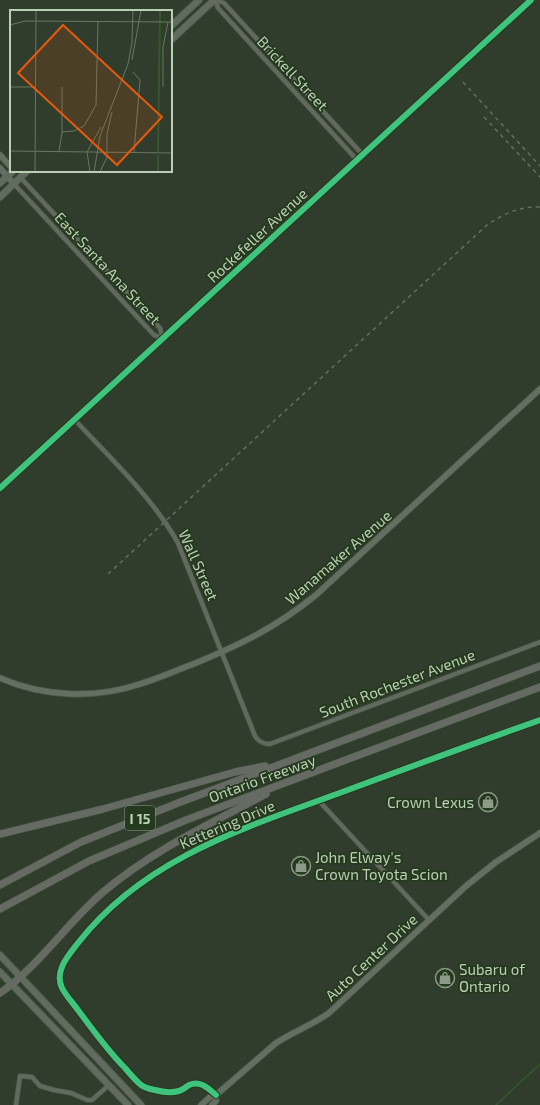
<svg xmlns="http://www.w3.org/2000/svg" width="540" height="1105" viewBox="0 0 540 1105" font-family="'Exo 2',sans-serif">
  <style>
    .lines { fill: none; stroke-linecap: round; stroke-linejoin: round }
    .stream { stroke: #345929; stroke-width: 1.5 }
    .street-casing { stroke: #4e574a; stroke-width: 5.5 }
    .secondary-casing { stroke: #4e574a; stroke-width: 7 }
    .primary-casing { stroke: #4d594a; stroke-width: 8 }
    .highway-casing { stroke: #4c5849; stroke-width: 8 }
    .street { stroke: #606a5d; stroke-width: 4 }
    .secondary { stroke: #636f60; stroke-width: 5.5 }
    .primary { stroke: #616c5f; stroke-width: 6 }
    .highway { stroke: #656a62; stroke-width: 7 }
    .rail { stroke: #646e60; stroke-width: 1.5; stroke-dasharray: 4 4; stroke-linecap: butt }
    .cycleway-casing { stroke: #24391d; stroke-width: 8 }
    .cycleway { stroke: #40c37c; stroke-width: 6 }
    .labels { text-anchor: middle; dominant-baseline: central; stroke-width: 3.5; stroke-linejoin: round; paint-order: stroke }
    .shield { fill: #24391d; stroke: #8ea188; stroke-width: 1 }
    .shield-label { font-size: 14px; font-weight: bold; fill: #bbceb6 }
    .street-label { font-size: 15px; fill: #bbceb6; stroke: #24391d }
    .poi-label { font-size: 15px; fill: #bbceb6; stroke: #24391d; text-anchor: start }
    .inset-river { fill: none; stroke: #345929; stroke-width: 2 }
    .inset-road { fill: none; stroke: #687763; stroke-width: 1 }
    .view { fill: #e8590c; fill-opacity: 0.15; stroke: #e8590c; stroke-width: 2 }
    .inset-edge { fill: none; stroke: #bbceb6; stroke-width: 2 }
  </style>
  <rect width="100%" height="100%" fill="#303d2c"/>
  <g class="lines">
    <!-- stream -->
    <path class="stream" d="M496 1105 540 1064"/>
    <defs>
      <path id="street" d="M215 0 218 8 357 160
        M216 0 224 3 363 155
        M20 177 160 328 163 339
        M14 184 154 335 163 339
        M163 339 531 0
        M74 419C110 458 153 498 178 543L255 736C259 742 263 744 270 744L540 642
        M319 801 429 920
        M216 1095C208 1088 200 1080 189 1085 186 1087 182 1090 179 1091 172 1093 162 1092 155 1090 150 1089 145 1088 141 1085 135 1080 130 1074 125 1068 107 1050 93 1030 78 1010 73 1003 66 996 62 988 54 971 68 956 78 943 145 857 247 827 345 791 410 767 475 743 540 720
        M16 1105 20 1076 32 1077 40 1086 54 1090 71 1093 87 1100H92L109 1085"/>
      <path id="secondary" d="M0 155 11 167
        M0 168 14 184
        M0 488 163 339
        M0 678C43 697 95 699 140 684 158 679 174 671 191 665 240 645 275 628 316 595L540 389
        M201 1105 210 1097 216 1095 276 1043C293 1032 312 1025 329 1013L466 886 496 862 540 833
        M212 1105 216 1101V1095"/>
      <path id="primary" d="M171 26 199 0
        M171 40 214 0
        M0 183 13 171
        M0 197 27 171
        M0 955 141 1105
        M0 972 128 1105"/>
      <path id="highway" d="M0 834 103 809 235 772 265 766
        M0 885 81 842 178 803 540 666
        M0 909 89 861 186 820 540 687
        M0 993C39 966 66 924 102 893 151 851 210 824 266 794"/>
    </defs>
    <!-- street casing -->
    <use href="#street" class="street-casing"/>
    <!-- secondary casing -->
    <use href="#secondary" class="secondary-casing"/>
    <!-- primary casing -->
    <use href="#primary" class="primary-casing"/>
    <!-- highway casing -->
    <use href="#highway" class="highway-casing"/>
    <!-- street -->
    <use href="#street" class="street"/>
    <!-- secondary -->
    <use href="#secondary" class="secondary"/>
    <!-- primary -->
    <use href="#primary" class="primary"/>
    <!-- highway -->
    <use href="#highway" class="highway"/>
    <!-- rail -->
    <path class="rail" d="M463 82 540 166
      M484 117 540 177
      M108 574 487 225C503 214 520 206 540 207"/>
    <defs>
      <path id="cycleway" d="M0 488 531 0
        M216 1095C208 1088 200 1080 189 1085 186 1087 182 1090 179 1091 172 1093 162 1092 155 1090 150 1089 145 1088 141 1085 135 1080 130 1074 125 1068 107 1050 93 1030 78 1010 73 1003 66 996 62 988 54 971 68 956 78 943 145 857 247 827 345 791 410 767 475 743 540 720"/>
    </defs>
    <!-- cycleway casing -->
    <use href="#cycleway" class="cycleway-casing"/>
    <!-- cycleway -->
    <use href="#cycleway" class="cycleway"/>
  </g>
  <!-- icons -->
  <defs>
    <symbol id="shop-ring" viewBox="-11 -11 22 22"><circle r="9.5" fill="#24391d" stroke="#8a9b86" stroke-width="1.5"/><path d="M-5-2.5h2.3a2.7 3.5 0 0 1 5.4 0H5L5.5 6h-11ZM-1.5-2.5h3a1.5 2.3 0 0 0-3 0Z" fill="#8a9b86"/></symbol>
  </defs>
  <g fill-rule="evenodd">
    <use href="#shop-ring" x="477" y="791" width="22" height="22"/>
    <use href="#shop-ring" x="290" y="855" width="22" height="22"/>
    <use href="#shop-ring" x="434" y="967" width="22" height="22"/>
  </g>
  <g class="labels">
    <!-- shield labels -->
    <rect class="shield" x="125" y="806" width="30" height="24" rx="3"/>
    <g class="shield-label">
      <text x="140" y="818">I 15</text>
    </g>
    <!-- street labels -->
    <g class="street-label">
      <text transform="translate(293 73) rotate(47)">Brickell Street</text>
      <text transform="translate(257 235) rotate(-43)">Rockefeller Avenue</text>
      <text transform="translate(108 268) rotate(47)">East Santa Ana Street</text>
      <text transform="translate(338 557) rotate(-41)">Wanamaker Avenue</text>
      <text transform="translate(199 565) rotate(66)">Wall Street</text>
      <text transform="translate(397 683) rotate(-21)">South Rochester Avenue</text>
      <text transform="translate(262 778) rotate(-20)">Ontario Freeway</text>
      <text transform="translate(227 824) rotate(-23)">Kettering Drive</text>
      <text transform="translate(371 957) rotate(-43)">Auto Center Drive</text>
    </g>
    <!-- poi labels -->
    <g class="poi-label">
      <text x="474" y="802" text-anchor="end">Crown Lexus</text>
      <text x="315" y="857">John Elway's<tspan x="315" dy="17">Crown Toyota Scion</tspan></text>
      <text x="459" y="969">Subaru of<tspan x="459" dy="17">Ontario</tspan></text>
    </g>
  </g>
  <!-- overview -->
  <g transform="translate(10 10)">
    <rect width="162" height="162" fill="#303d2c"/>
    <path class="inset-river" d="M148 142 150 0M148 162V145"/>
    <path class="inset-road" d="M0 15 15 11 162 12M122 50 131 0M123 62 130 70 124 142M0 77H26M153 77V37L158 12M52 122 64 121 74 116 86 95 88 11M0 141 162 143M49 141 52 123V77M25 162 26 0M80 162 77 142 91 117M84 162 90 126 118 54 122 33 123 0M90 162 97 147V124L102 102"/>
    <path class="view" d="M53 15 152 107 107 155 8 63Z"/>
    <rect width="162" height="162" class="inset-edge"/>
  </g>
</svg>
